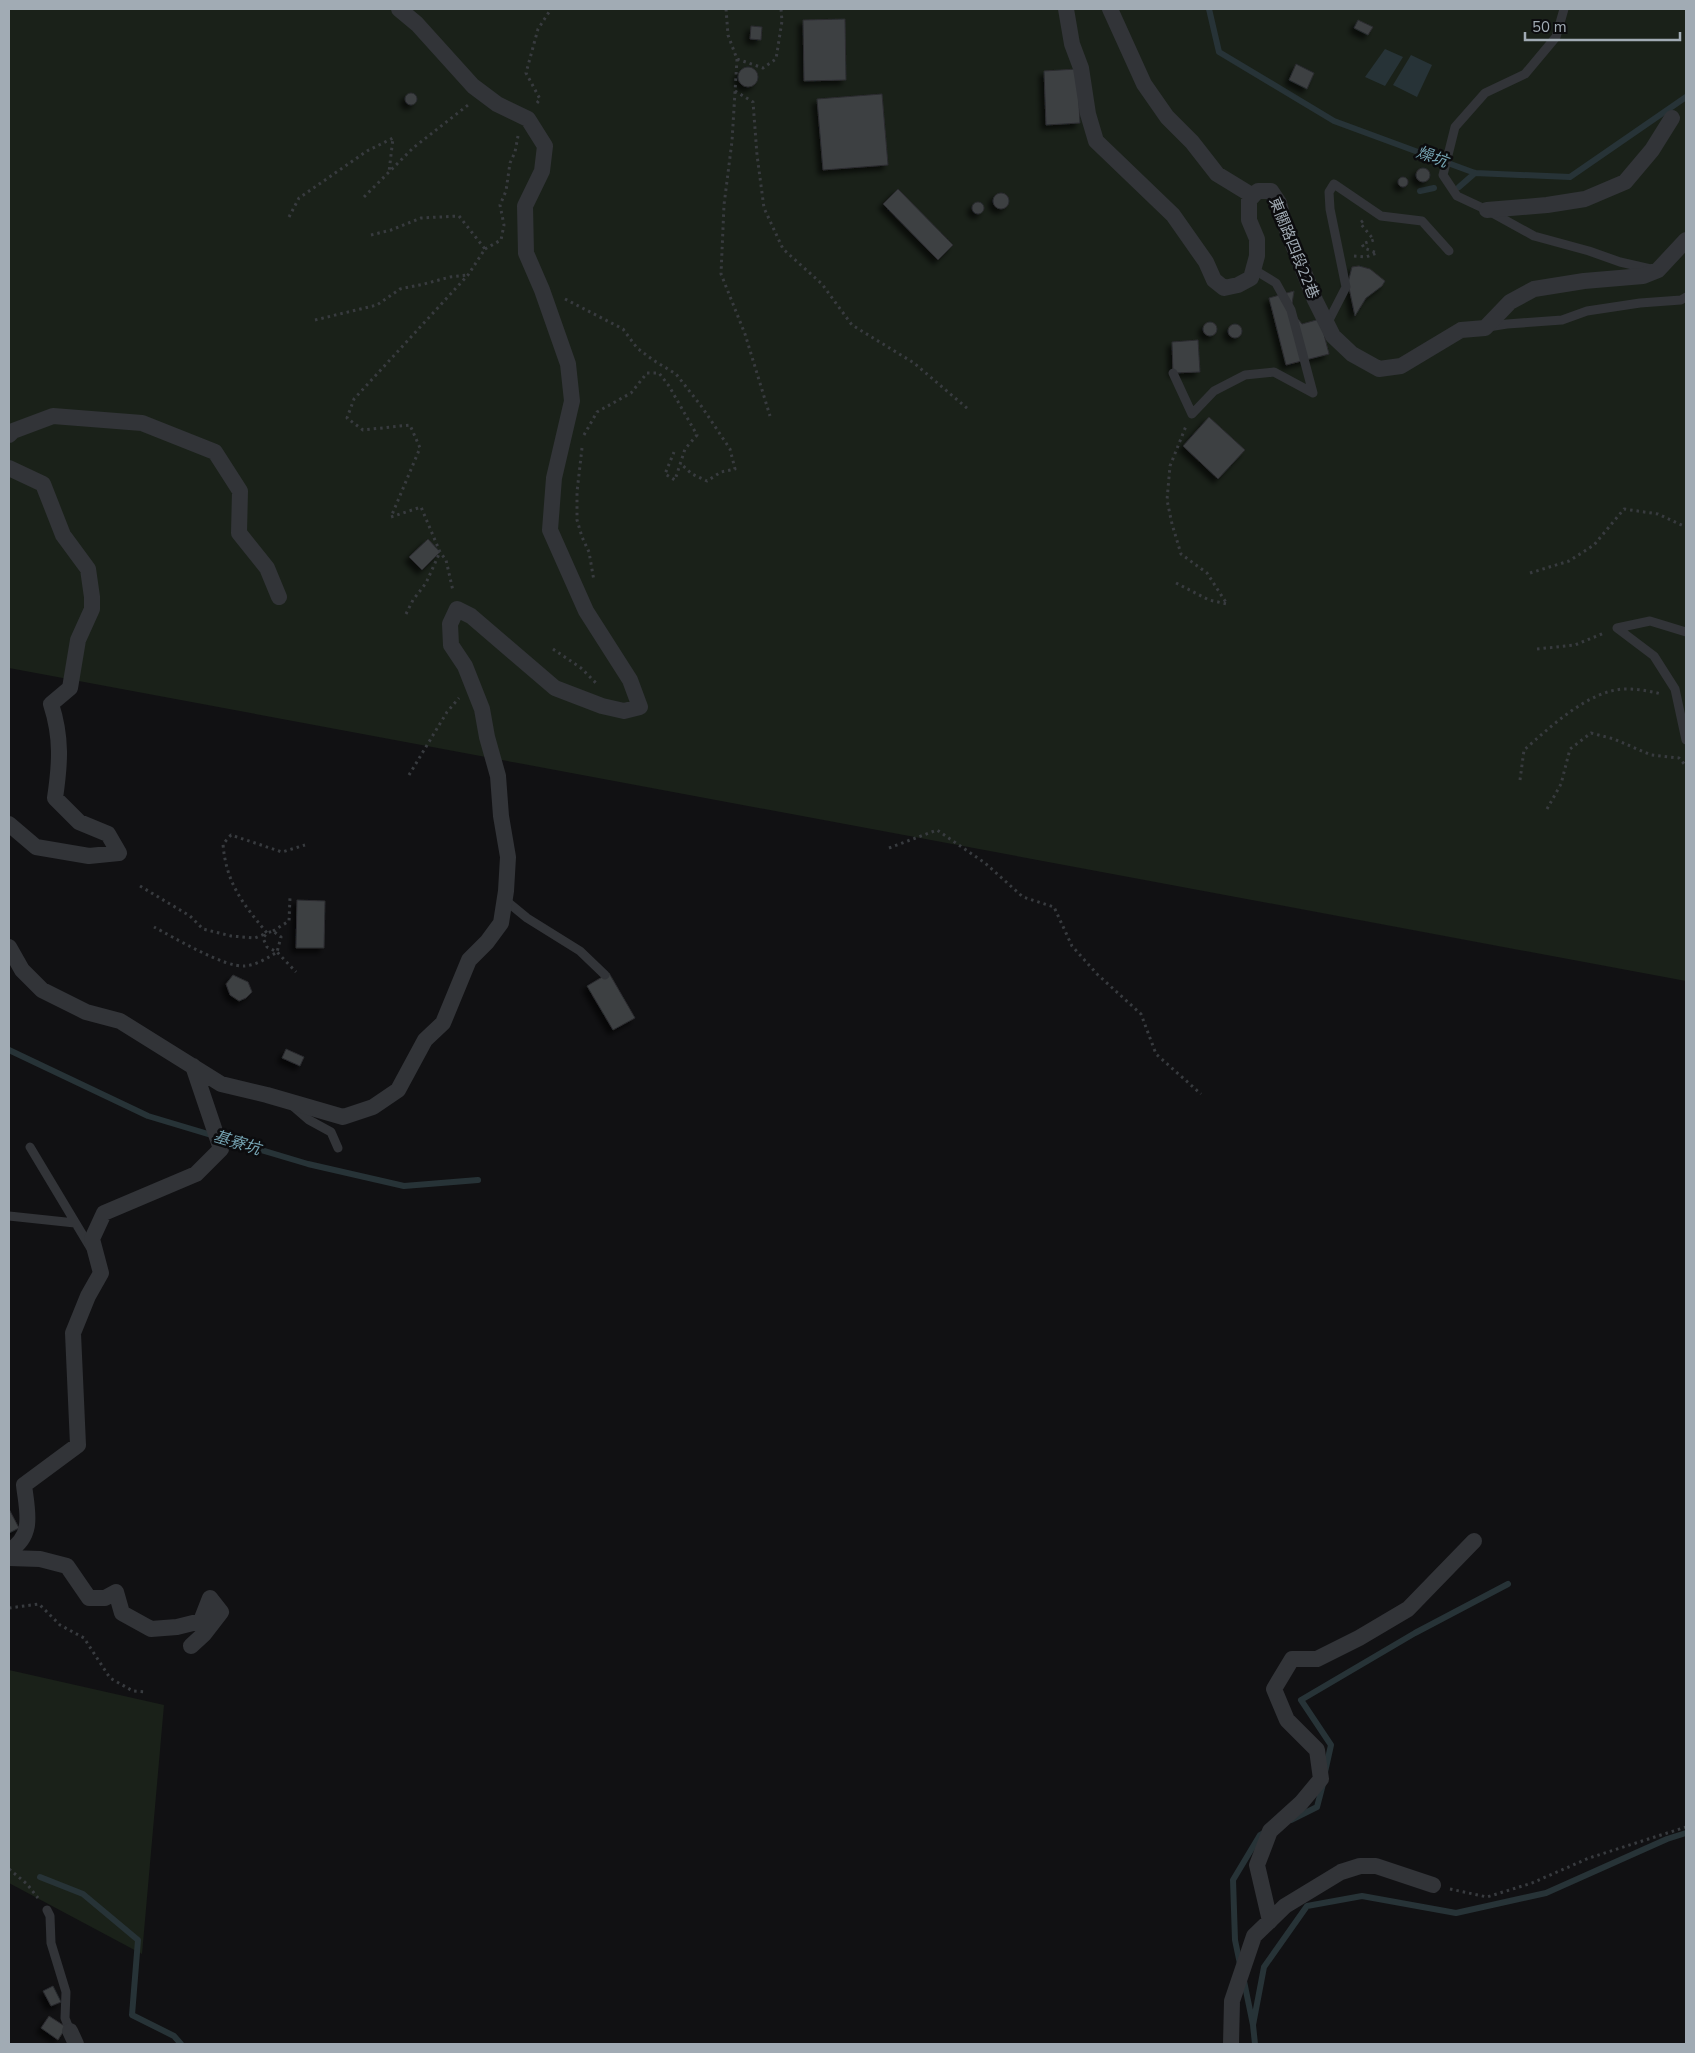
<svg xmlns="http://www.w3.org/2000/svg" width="1695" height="2053" viewBox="0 0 1695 2053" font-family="'Nunito Sans','Noto Sans TC',sans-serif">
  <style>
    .green { fill: #1a2119 }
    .water { fill: #273337 }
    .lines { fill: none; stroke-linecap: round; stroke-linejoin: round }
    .stream { stroke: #273337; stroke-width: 6 }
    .building { fill: #3d3f43; stroke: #2b2c2f; filter: url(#shadow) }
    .path { stroke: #383b3f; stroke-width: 3; stroke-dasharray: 2.5 4; stroke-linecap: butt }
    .lane { stroke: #323438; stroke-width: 9 }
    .street { stroke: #323438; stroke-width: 16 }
    .labels { text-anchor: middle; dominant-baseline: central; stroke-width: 5; stroke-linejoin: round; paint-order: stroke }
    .street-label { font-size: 15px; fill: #a1abb4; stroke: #0c0c0e }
    .water-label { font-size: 16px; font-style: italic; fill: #75a3b2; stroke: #0c0c0e }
  </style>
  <defs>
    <filter id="shadow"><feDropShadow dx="-4.5" dy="4.5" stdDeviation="2.5" flood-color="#0009"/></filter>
  </defs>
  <rect width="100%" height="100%" fill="#111113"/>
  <!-- green -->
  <path class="green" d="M9 9H1686V981L9 668Z
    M9 1670 164 1705 142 1954 9 1883Z"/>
  <!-- water -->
  <path class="water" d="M1385 49 1403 57 1385 86 1365 77Z
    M1411 55 1432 65 1417 97 1393 85Z"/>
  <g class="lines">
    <!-- stream -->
    <path class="stream" d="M1209 9 1219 52 1334 121 1475 173 1570 177 1686 97
      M1459 187 1475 173
      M1420 191 1434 188
      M9 1050 148 1116 308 1164 404 1186 478 1180
      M1325 1772 1331 1745 1301 1700 1415 1633 1508 1584
      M1291 1820 1317 1807 1323 1784
      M40 1877 83 1894 138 1940 132 2015 174 2036 181 2044
      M1240 1964 1235 1940 1233 1880 1260 1835 1267 1831
      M1244 1981 1253 2025
      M1255 2044 1253 2025 1264 1967 1307 1906 1362 1896 1456 1913 1546 1893 1667 1839 1686 1833"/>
  </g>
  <!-- building -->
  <path class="building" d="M845 19 846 80 804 81 803 20Z
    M1358 20 1373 27 1368 35 1354 28Z
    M751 26 762 27 761 40 750 39Z
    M1296 64 1314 73 1307 89 1289 80Z
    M738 77a10 10 0 1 1 20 0a10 10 0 1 1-20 0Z
    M1077 69 1080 123 1046 125 1044 71Z
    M405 99a6 6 0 1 1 12 0a6 6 0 1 1-12 0Z
    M882 94 888 165 823 170 817 99Z
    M1416 175a7 7 0 1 1 14 0a7 7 0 1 1-14 0Z
    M1398 182a5 5 0 1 1 10 0a5 5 0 1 1-10 0Z
    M898 189 953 245 938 260 883 204Z
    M993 201a8 8 0 1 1 16 0a8 8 0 1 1-16 0Z
    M972 208a6 6 0 1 1 12 0a6 6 0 1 1-12 0Z
    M1359 266 1370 269 1385 281 1382 286 1366 298 1355 316 1348 283 1352 267Z
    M1294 291 1291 310 1302 324 1320 319 1329 354 1286 365 1269 298Z
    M1203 329a7 7 0 1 1 14 0a7 7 0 1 1-14 0Z
    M1228 331a7 7 0 1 1 14 0a7 7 0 1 1-14 0Z
    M1198 340 1200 372 1173 373 1172 342Z
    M1209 417 1245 450 1218 479 1183 446Z
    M428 539 440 552 422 570 409 557Z
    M297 900 325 901 324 948H296Z
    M609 973 635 1018 613 1030 587 986Z
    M233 975 248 982 252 992 246 998 239 1001 230 995 226 984Z
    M286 1049 304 1057 300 1066 282 1058Z
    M9 1509 19 1528 9 1533Z
    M53 1986 61 2002 51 2006 43 1991Z
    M49 2016 66 2027 58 2040 41 2028Z"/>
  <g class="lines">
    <!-- path -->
    <path class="path" d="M726 9 728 35 737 59 763 68 776 59 782 21 781 9
      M737 59 732 141 724 205 721 274 745 334 770 416
      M735 91 753 102 757 155 764 208 783 249 822 284 852 325 914 363 968 409
      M537 103 540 99 526 73 538 29 551 9
      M364 197 413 148 468 105
      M289 217 299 198 367 151 393 138 389 172
      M371 235 391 230 421 218 459 216 485 249 468 275 354 399 347 418 363 430 410 425 420 448 391 517 421 507 440 552 446 560 453 591
      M485 249 501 240 504 225 500 205 506 191 510 163 515 152 518 136
      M1354 256 1366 257 1377 253 1364 248 1362 244 1374 240 1360 223 1364 220
      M565 299 623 329 637 348 653 360 676 374 702 407 730 449 735 469 721 472 707 481 692 474 681 464
      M315 320 377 305 400 289 424 284 450 277 468 275
      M584 435 597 412 631 393 647 373H659L669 386 697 435 685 449 675 480 665 474 674 452
      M582 448 577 492V520L582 537 589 552 594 581
      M1530 573 1569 561 1594 545 1624 509 1658 514 1686 527
      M1176 583 1209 600 1227 604 1207 573 1181 554 1172 524 1167 500 1170 466 1186 426
      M406 614 413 600 426 583 440 552
      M553 649 581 668 597 684
      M1537 649 1575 645 1604 633
      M409 775 447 712 459 698
      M1520 780 1524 750C1549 728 1590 689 1626 689 1638 689 1650 691 1661 694
      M1547 809 1561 784 1570 749 1591 733 1614 739 1651 755 1679 758 1686 766
      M889 848 937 830 985 863 1023 897 1054 907 1072 946 1097 974 1141 1014 1156 1054 1201 1094
      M140 886 190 916 203 929 231 936 255 938 267 933C243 904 226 883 223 844L231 835 282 852 305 845
      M154 927C173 937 225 968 245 966 256 965 268 958 277 952L281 937 273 931 267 933 263 938 267 947 277 952 296 972
      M273 931 289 921 290 897
      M9 1608 39 1604 60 1625 84 1638 110 1678 133 1691 146 1692
      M9 1869 27 1884 38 1898
      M1450 1889 1487 1897 1532 1883 1589 1858 1686 1827"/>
    <!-- lane -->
    <path class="lane" d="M1564 9 1556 37 1525 74 1485 93 1455 127 1443 175 1457 196 1487 210 1534 236 1589 251 1620 262 1655 270
      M1327 324 1346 287 1330 209 1329 192 1334 184 1381 216 1422 221 1449 251
      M1488 327 1507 324 1562 320 1587 311 1640 303 1681 300 1686 297
      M1173 373 1192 414 1214 391 1245 375 1274 372 1313 393 1291 310 1276 283 1253 269
      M1686 632 1650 621 1617 628 1654 656 1675 689 1686 740
      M504 899 527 918 580 951 605 975
      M294 1107 309 1120 331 1132 338 1148
      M30 1147 90 1247
      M9 1216 75 1223
      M47 1910 50 1916 51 1943 66 1992 65 2018 70 2031"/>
    <!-- street -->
    <path class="street" d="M1066 9 1072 44 1081 68 1088 114 1096 141 1173 215 1206 262 1214 280 1224 288 1238 285 1251 278 1257 256V239L1249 220V199L1258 191H1271L1279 203 1284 222 1315 300 1333 336 1352 354 1379 369 1401 366 1461 330 1485 328 1510 302 1534 289 1584 281 1643 276 1658 270 1686 240
      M1110 9 1144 84 1167 117 1192 142 1217 174 1253 196
      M1487 210 1547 205 1585 199 1625 182 1652 150 1672 118
      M9 435 13 431 53 416 142 423 215 452 240 491 239 533 267 568 279 597
      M9 468 43 484 63 535 88 569 92 597V609L78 640 70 688 51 704C62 738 60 764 55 798L79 822 108 834 119 853 89 856 36 847 9 824
      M9 947 22 970 42 990 86 1012 120 1021 221 1084 267 1095 343 1117 373 1107 398 1090 425 1040 443 1023 469 960 487 942 501 923 506 891 508 857 501 816 498 776 487 737 482 709 465 666 451 645 450 624 457 609 471 616 555 688 602 706 624 711 640 707 630 680 586 611 550 530 554 478 572 401 568 364 542 290 526 253 525 206 542 171 545 146 528 119 497 104 473 86 417 24 399 9
      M9 1551C35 1535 27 1511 24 1485L78 1445 73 1333 88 1296 101 1273 92 1239 104 1213 196 1174 221 1149 193 1066
      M9 1558 40 1559 67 1566 89 1598H105L116 1592 122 1613 151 1629 177 1627 201 1621 210 1598 221 1612 204 1634 191 1646
      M1270 1921 1257 1865 1270 1831 1301 1803 1321 1779 1317 1750 1287 1720 1274 1689 1292 1659H1317L1359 1638 1408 1609 1474 1541
      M70 2031 76 2044
      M1231 2044 1232 2001 1254 1936 1285 1906 1341 1872 1360 1866H1376L1433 1885"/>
  </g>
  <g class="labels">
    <!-- street labels -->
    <g class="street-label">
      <text transform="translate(1294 248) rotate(68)">東關路四段22巷</text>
    </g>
    <!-- water labels -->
    <g class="water-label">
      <text transform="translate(1432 157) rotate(20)">燥坑</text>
      <text transform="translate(237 1143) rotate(17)">基寮坑</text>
    </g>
  </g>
  <!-- border -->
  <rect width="1695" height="2053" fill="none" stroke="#a1abb4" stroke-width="20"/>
  <!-- scale -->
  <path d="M1525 32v8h155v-8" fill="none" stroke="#a1abb4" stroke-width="2.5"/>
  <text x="1532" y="32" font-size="15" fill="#a1abb4" stroke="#0c0c0e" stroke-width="4" paint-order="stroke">50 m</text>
</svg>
